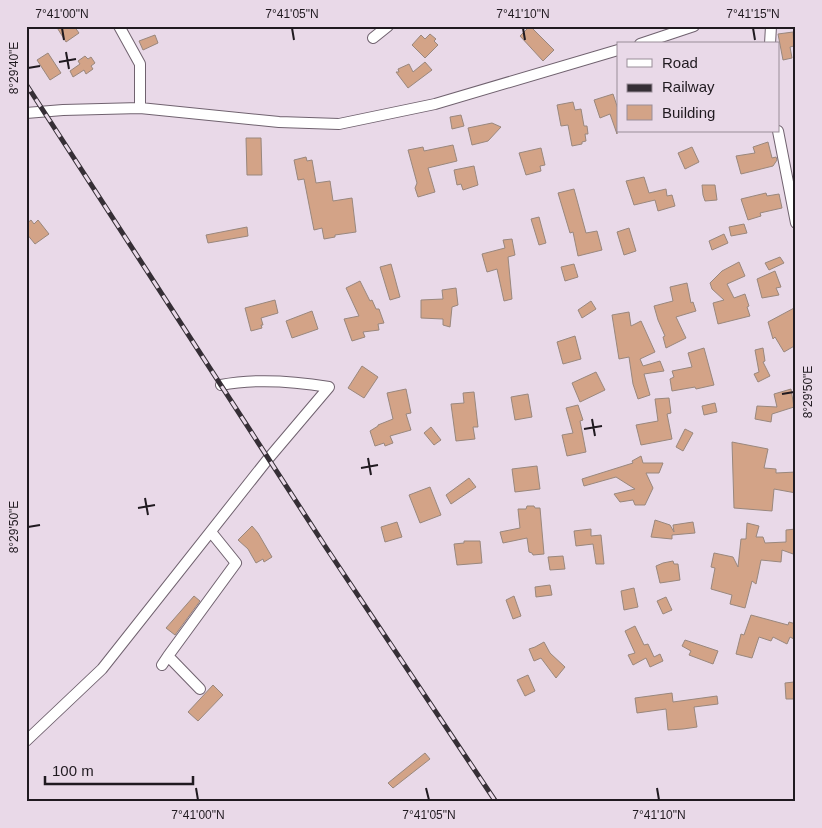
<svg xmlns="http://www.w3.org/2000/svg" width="822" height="828" viewBox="0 0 822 828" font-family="Arial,sans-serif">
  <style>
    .building { fill: #d3a387; stroke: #99877d }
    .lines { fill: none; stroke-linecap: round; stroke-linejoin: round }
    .minor-casing { stroke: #70626f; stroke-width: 12 }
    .minor { stroke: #fff; stroke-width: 10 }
    .rail-casing { stroke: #362f36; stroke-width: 5 }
    .rail { stroke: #e9d9e8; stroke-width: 3; stroke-dasharray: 9; stroke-linecap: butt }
    .ticks { fill: none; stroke: #201a20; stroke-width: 2 }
    .neatline { fill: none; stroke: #201a20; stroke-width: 2 }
    .ticks-label { font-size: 12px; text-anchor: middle; fill: #201a20 }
  </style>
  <rect width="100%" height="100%" fill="#e9d9e8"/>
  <!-- building -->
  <path class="building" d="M56 26H74L79 33 66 42Z
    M530 26 554 50 543 61 520 36Z
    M793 32 794 46 790 47 792 58 783 60 778 34Z
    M430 34 436 39 434 41 438 45 425 58 412 45 421 35 425 39Z
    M155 35 158 43 143 50 139 41Z
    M48 53 61 73 50 80 37 60Z
    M85 56 88 59 91 57 95 63 91 66 93 69 86 74 84 70 73 77 70 71 80 64 78 61Z
    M425 62 432 70 408 88 396 72H399L398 69 409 64 413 72Z
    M613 94 618 109 617 134 610 114 600 118 594 100Z
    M573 102 575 110 581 109 584 126H587L588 134H585L586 141 582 142V144L572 146 568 125 561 126 557 105Z
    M461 115 464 126 452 129 450 117Z
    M492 123 501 127 488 141 472 145 468 128Z
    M246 138H261L262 175H247Z
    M768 142 772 158 776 157 777 160 773 166 741 174 736 156 755 153 753 147Z
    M453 145 457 161 428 168 435 192 418 197 415 188 417 183 408 150 423 147 424 151Z
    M692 147 699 162 685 169 678 153Z
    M541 148 545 165 540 166 541 171 526 175 519 153Z
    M306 157 307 161 312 160 316 183 330 181 333 201 352 198 356 232 335 235V237L324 239 322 228 314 230 304 179 298 180 294 160Z
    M474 166 478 185 463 190 461 184 457 185 454 170Z
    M644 177 649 193 666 189 667 196 672 195 675 206 658 211 655 200 634 205 626 181Z
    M702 185H715L717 200 705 201 703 195Z
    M574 189 586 233 597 231 602 250 578 256 573 232 570 233 558 193Z
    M766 193 767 196 779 194 782 208 760 213 761 216 748 220 741 199Z
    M539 217 546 243 539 245 531 219Z
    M31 220 34 224 38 220 49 234 35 244 26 233V224Z
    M744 224 747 233 731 236 729 227Z
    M247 227 248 236 208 243 206 235Z
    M629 228 636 251 624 255 617 232Z
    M724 234 728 243 712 250 709 241Z
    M512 239 515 255 508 257 512 299 504 301 497 269 487 272 482 254 505 248 503 240Z
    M780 257 784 263 769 270 765 263Z
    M739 262 745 276 727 284 734 298 745 294 749 306 747 307 750 316 718 324 713 303 724 300 712 289 710 283 722 271Z
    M391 264 400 297 390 300 380 267Z
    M574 264 578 277 565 281 561 267Z
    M775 271 781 287 776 288 779 295 762 298 757 279Z
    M360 281 370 301 372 300 376 309H379L384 323 378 324 379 330 363 332 365 337 352 341 344 319 359 316 346 288Z
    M687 283 691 303 693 302 696 311 676 317 686 338 666 348 663 337 665 336 658 320 654 306 673 301 670 287Z
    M456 288 458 305 452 307 450 327 443 325V319L421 318V300L443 299 442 290Z
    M275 300 278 313 261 318 263 325H261L262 328 251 331 245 308Z
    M591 301 596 309 582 318 578 310Z
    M796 307V345L784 352 775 337 773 339 768 322Z
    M312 311 318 329 292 338 286 321Z
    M629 312 631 326 641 321 655 352 640 359 643 366 660 361 664 371 644 374 650 395 638 399 633 384 629 357 619 359 612 315Z
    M575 336 581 359 563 364 557 342Z
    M704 348 714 385 696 389 695 387 672 391 670 379 674 377 672 371 692 367 688 353Z
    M763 348 765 361 763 362 770 376 758 382 754 374 759 372 755 350Z
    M362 366 378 377 364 398 348 388Z
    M596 372 605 390 580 402 572 383Z
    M406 389 411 413 406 414 411 430 390 436 393 443 385 446 384 443 375 446 370 431 378 426V425L393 419 387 393Z
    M791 389 794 407 772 414 771 422 755 419 757 406 777 407 774 394Z
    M474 392 478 427H473L475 439 456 441 451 404 464 403 463 393Z
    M528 394 532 417 515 420 511 397Z
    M669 398 671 413 667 414 672 439 641 445 636 425 658 421 655 399Z
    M715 403 717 412 704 415 702 406Z
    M578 405 583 420 580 421 586 452 567 456 562 435 573 433 566 408Z
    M431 427 441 440 434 445 424 433Z
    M685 429 693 433 683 451 676 447Z
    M732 442 768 449 764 468 776 469V473L796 472V493L774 489 772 511 734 508Z
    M641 456 643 463H663L659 473H646L653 488 645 505H635L633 500 620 502 614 494 635 489 616 477 584 486 582 479 633 463 632 461Z
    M537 466 540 489 515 492 512 469Z
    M469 478 476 487 451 504 446 495Z
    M430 487 441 515 420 523 409 495Z
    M527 506H534L535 508H540L544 554 533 555 532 553 529 552 527 538 503 543 500 532 520 528 518 509H526Z
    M655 520 670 525 674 532 673 525 693 522 695 533 672 535V539L651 537Z
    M397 522 402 537 385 542 381 527Z
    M747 523 759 526 756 537H763L765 543 786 542V530L796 529V555L782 550 781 562 761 560 756 584 752 581 745 608 730 604 732 595 711 589 715 568 711 567 714 553 733 557 738 567 741 539H746Z
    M252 526 258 533 272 557 264 562 263 559 256 563 248 549 238 540Z
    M591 529V536L601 535 604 564H596L593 544 576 546 574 531Z
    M464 541H480L482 563 457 565 454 544 464 543Z
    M563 556 565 569 550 570 548 557Z
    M673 561 674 564H678L680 580 660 583 656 566 663 563Z
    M550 585 552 595 536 597 535 587Z
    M634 588 638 607 624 610 621 591Z
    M194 596 200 601 175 635 166 628Z
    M514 596 521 616 513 619 506 600Z
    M666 597 672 610 663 614 657 601Z
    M751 615 788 625 789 622 796 624V640L790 637 787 644 773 637 771 641 759 637 752 658 736 654 741 634 744 635Z
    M635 626 644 645 648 644 654 657 660 654 663 661 650 667 646 658 633 665 628 655 635 653 625 631Z
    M685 640 718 651 713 664 689 655 691 651 682 646Z
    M544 642 550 653 565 667 556 678 541 658 534 661 529 649 535 647Z
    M528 675 535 691 525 696 517 680Z
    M794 682V699H786L785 683Z
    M213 685 223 695 198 721 188 712Z
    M672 693 673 702 717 696 718 704 694 707 697 727 683 729 668 730 666 709 637 713 635 698Z
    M425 753 430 759 393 788 388 783Z"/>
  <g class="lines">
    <defs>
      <path id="minor" d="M119 26 140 64V108
        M373 38 388 26
        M640 44 694 26
        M770 44 771 26
        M26 113 63 110 140 108 279 122 339 124 435 104 618 50
        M778 131 796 223
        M162 665 168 656
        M200 689 168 656 236 563 211 532
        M26 741 102 669 268 459 329 387C293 381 257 378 221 385"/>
    </defs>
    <!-- minor casing -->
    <use href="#minor" class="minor-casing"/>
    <!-- minor -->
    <use href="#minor" class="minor"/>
    <defs>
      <path id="rail" d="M26 84 325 546 496 802"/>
    </defs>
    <!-- rail casing -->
    <use href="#rail" class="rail-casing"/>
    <!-- rail -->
    <use href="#rail" class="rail"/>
  </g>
  <!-- ticks -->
  <path class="ticks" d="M62 28 64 40M292 28 294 40M523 28 525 40M753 28 755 40M66 52 69 69M59 62 76 59M28 68 40 66M782 394 794 392M592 419 595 436M584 429 602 426M368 458 371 475M361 468 378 465M145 498 148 515M138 508 155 505M28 527 40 525M196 788 198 800M426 788 429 800M657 788 659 800"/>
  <!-- border -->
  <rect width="822" height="828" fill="none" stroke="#e9d9e8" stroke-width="55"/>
  <!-- legend -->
  <rect x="617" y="42" width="162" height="90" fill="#e9d9e8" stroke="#998d98"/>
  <rect x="627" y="59" width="25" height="8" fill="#ffffff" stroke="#998d98"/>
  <text x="662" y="68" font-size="15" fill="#201a20">Road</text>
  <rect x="627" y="84" width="25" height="8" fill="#362f36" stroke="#998d98"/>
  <text x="662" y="92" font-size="15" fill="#201a20">Railway</text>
  <rect x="627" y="105" width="25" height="15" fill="#d3a387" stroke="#998d98"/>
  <text x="662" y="118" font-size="15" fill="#201a20">Building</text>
  <!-- scale -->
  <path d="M45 776v8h148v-8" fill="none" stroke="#201a20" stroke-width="2.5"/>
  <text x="52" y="776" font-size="15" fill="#201a20" stroke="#e9d9e8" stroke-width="4" paint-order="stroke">100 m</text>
  <rect x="28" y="28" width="766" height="772" class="neatline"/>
  <g class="ticks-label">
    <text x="62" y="18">7°41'00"N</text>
    <text x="292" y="18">7°41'05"N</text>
    <text x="523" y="18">7°41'10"N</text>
    <text x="753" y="18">7°41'15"N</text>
    <text transform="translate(14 68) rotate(-90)" y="4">8°29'40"E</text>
    <text transform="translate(808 392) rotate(-90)" y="4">8°29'50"E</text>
    <text transform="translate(14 527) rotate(-90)" y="4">8°29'50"E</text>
    <text x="198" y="819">7°41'00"N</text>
    <text x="429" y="819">7°41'05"N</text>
    <text x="659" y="819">7°41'10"N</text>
  </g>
</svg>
